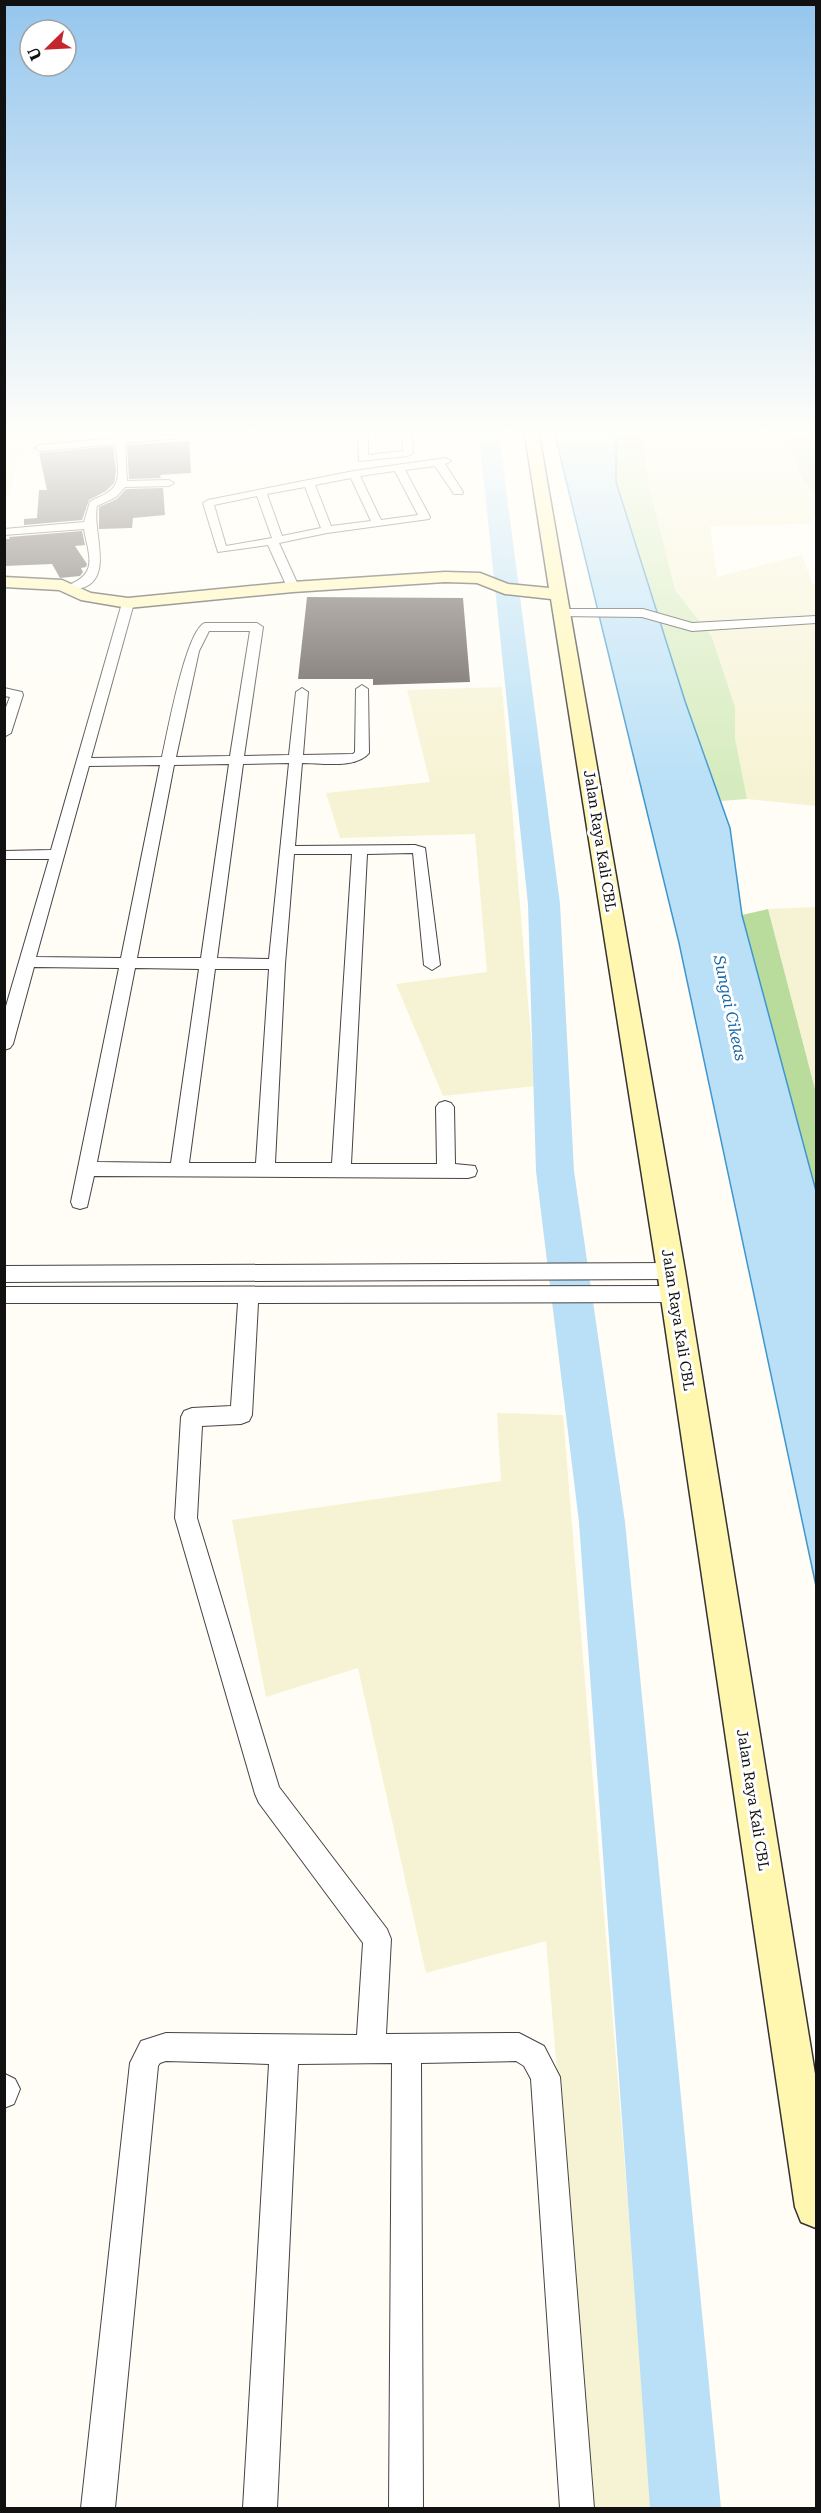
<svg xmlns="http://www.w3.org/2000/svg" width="821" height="2513" viewBox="0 0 821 2513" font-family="'Roboto Serif',serif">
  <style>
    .farmland { fill: #f6f3d4 }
    .green { fill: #d5ebbd }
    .forest { fill: #b9dc9c }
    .cemetery { fill: #d9e3c4 }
    .water { fill: #b9e0f7; stroke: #3f96cf; stroke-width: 1.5 }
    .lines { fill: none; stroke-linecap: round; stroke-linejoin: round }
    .river { fill: #b9e0f7; fill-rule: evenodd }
    .building { fill: #5a524d }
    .street-casing { stroke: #444; stroke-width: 2 }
    .secondary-casing { stroke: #333; stroke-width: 3 }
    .street { fill: #fff; fill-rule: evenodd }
    .secondary { fill: #fff6b0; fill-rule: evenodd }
    .labels { text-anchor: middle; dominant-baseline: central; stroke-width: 6; stroke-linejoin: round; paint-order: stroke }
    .street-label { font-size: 15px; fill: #111; stroke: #fff }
    .water-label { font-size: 16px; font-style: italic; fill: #1768a6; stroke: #fff }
  </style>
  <rect width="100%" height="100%" fill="#fffdf5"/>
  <!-- farmland -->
  <path class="farmland" d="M4 435H84L83 446 18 454 10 494 5 495Z
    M643 435H787L804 482 816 495V515L809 524 710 526 717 577 802 555 812 583 816 587V806L747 799 735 738V707L712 637 675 590 649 486Z
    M502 687 535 1086 443 1096 396 984 487 972 475 834 340 838 326 793 430 782 407 690Z
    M816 907V1093L768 909Z
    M497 1413 563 1415 653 2508H594L546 1941 426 1973 358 1668 266 1697 232 1520 501 1481Z"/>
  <!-- green -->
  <path class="green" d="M616 435H643L649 486 675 590 712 637 735 707V738L747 799 721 801 685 701 616 482Z"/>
  <!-- forest -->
  <path class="forest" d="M768 909 816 1093V1197L742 915Z"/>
  <!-- cemetery -->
  <path class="cemetery" d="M787 435H816V495L804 482Z"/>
  <!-- water -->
  <path class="water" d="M555 435H616V482L685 701 730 828 742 915 816 1191V1586L679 943Z"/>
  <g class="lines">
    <!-- river -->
    <path class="river" d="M479 435H499L560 904 574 1171 625 1522 721 2508H650L579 1522 536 1171 528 904Z"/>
  </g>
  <!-- building -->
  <path class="building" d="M189 441 191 473 160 475 161 478 129 479 127 445Z
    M113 446 116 471 114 483 106 491 89 500 82 520 24 525V519L37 518 39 490H47L39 453Z
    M163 488 165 515 133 518 132 528 99 529V507L117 499 126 489Z
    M82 531 85 545 75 546 87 564 86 567 81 568 83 572 80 576 60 578 52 564 4 566V539H10L9 537Z
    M307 597 463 598 470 682 373 685V679H298Z"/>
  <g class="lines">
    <defs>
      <path id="street" d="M115 435H125V437L185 435 180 438 125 443 127 481 169 480 174 483 169 486 125 487 116 497 97 506C92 530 113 575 85 587 78 589 73 592 66 590V586C99 574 89 557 84 529L4 535V529L84 522 90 502C95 498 101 497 107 493 124 484 117 459 115 444L40 451 35 448 40 445 115 438Z
        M358 435H368V455L403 451 402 435H412L413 453 408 456 359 461Z
        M446 458 451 461 445 464 463 492 462 494H454L435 466 405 470 430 517 429 519 327 533 279 543 299 587 293 590 287 587 268 545 218 552 203 503 208 500 354 471ZM395 471 418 515 381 520 360 476ZM351 478 371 521 331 526 315 485ZM305 487 321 528 282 536 267 494ZM257 496 272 538 226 546 214 505Z
        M128 599 134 603 91 758 162 757C167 735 186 629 205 623H257L263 627 244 756 289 755 296 692 302 688 308 692 303 755 353 754 355 752 356 689 362 685 368 689 369 753C356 769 322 763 302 763L295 846 415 845 425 848 440 965 432 970 424 965 413 853 367 854 351 1164H437L436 1107 439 1103 445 1101 451 1103 454 1107 455 1164 475 1166 477 1171 475 1176 468 1178 94 1176 87 1207 80 1209 73 1207 71 1202 119 968 34 967 13 1044 10 1048 4 1050V1013L49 859H4V851L51 850 122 603ZM209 631H250L230 756 176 757 199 651ZM289 763 269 959 217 958 243 764ZM229 764 201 958H137L174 765ZM160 765 121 958 36 957 89 766ZM294 854H352L332 1163H275L285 964ZM135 968 199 969 171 1163 97 1162ZM215 969H269L256 1163H189Z
        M562 609H643L692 623 816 616V623L692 631 642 617 558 616 556 613Z
        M4 688 22 692 23 695 11 733 4 737V712L10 697 4 696Z
        M671 1263 678 1266 681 1271 678 1276 671 1279 4 1282V1266Z
        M674 1286 681 1288 684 1294 681 1300 674 1302 258 1303 252 1415 249 1421 241 1424 202 1426 197 1518 279 1787 387 1929 391 1939 386 2034 519 2033 544 2046 560 2077 594 2508H560L531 2079 524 2066 516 2061 421 2063 423 2508H389L392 2063 298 2064 277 2508H243L269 2064 166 2061 160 2063 158 2066 115 2508H81L130 2063 141 2041 166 2033 357 2035 363 1943 259 1803 255 1794 175 1518 181 1417 184 1411 192 1408 231 1406 238 1303H4V1287Z
        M5 2074 15 2079 20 2089 14 2104 4 2108Z"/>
      <path id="secondary" d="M525 435H539L685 1271 816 2080V2228L801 2222 795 2207 657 1271 551 599 505 594 477 583 445 582 293 592 128 608 81 600 59 590 4 587V577L62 580 91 593 128 598 293 582 445 572 480 573 508 584 549 588Z"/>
    </defs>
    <!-- street casing -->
    <use href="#street" class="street-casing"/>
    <!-- secondary casing -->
    <use href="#secondary" class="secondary-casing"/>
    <!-- street -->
    <use href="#street" class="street"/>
    <!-- secondary -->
    <use href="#secondary" class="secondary"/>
  </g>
  <!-- sky -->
  <linearGradient id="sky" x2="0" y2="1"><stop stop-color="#95c6ee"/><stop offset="0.55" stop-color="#fffefa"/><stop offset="1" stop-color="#fffefa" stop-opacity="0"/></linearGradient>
  <rect width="821" height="787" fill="url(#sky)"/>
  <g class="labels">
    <!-- street labels -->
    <g class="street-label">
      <text transform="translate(600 841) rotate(81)">Jalan Raya Kali CBL</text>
      <text transform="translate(678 1320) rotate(81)">Jalan Raya Kali CBL</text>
      <text transform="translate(753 1800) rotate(81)">Jalan Raya Kali CBL</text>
    </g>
    <!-- water labels -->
    <g class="water-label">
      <text transform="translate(730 1008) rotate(78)">Sungai Cikeas</text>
    </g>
  </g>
  <!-- border -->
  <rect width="821" height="2513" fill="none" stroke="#111111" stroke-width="12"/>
  <!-- north arrow -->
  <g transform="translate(48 48) rotate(246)"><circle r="28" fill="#ffffff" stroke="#a0a0a0" stroke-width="1.5"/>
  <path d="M0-4.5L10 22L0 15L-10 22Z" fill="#c4262e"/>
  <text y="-9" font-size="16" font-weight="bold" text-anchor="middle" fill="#111111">U</text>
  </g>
</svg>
